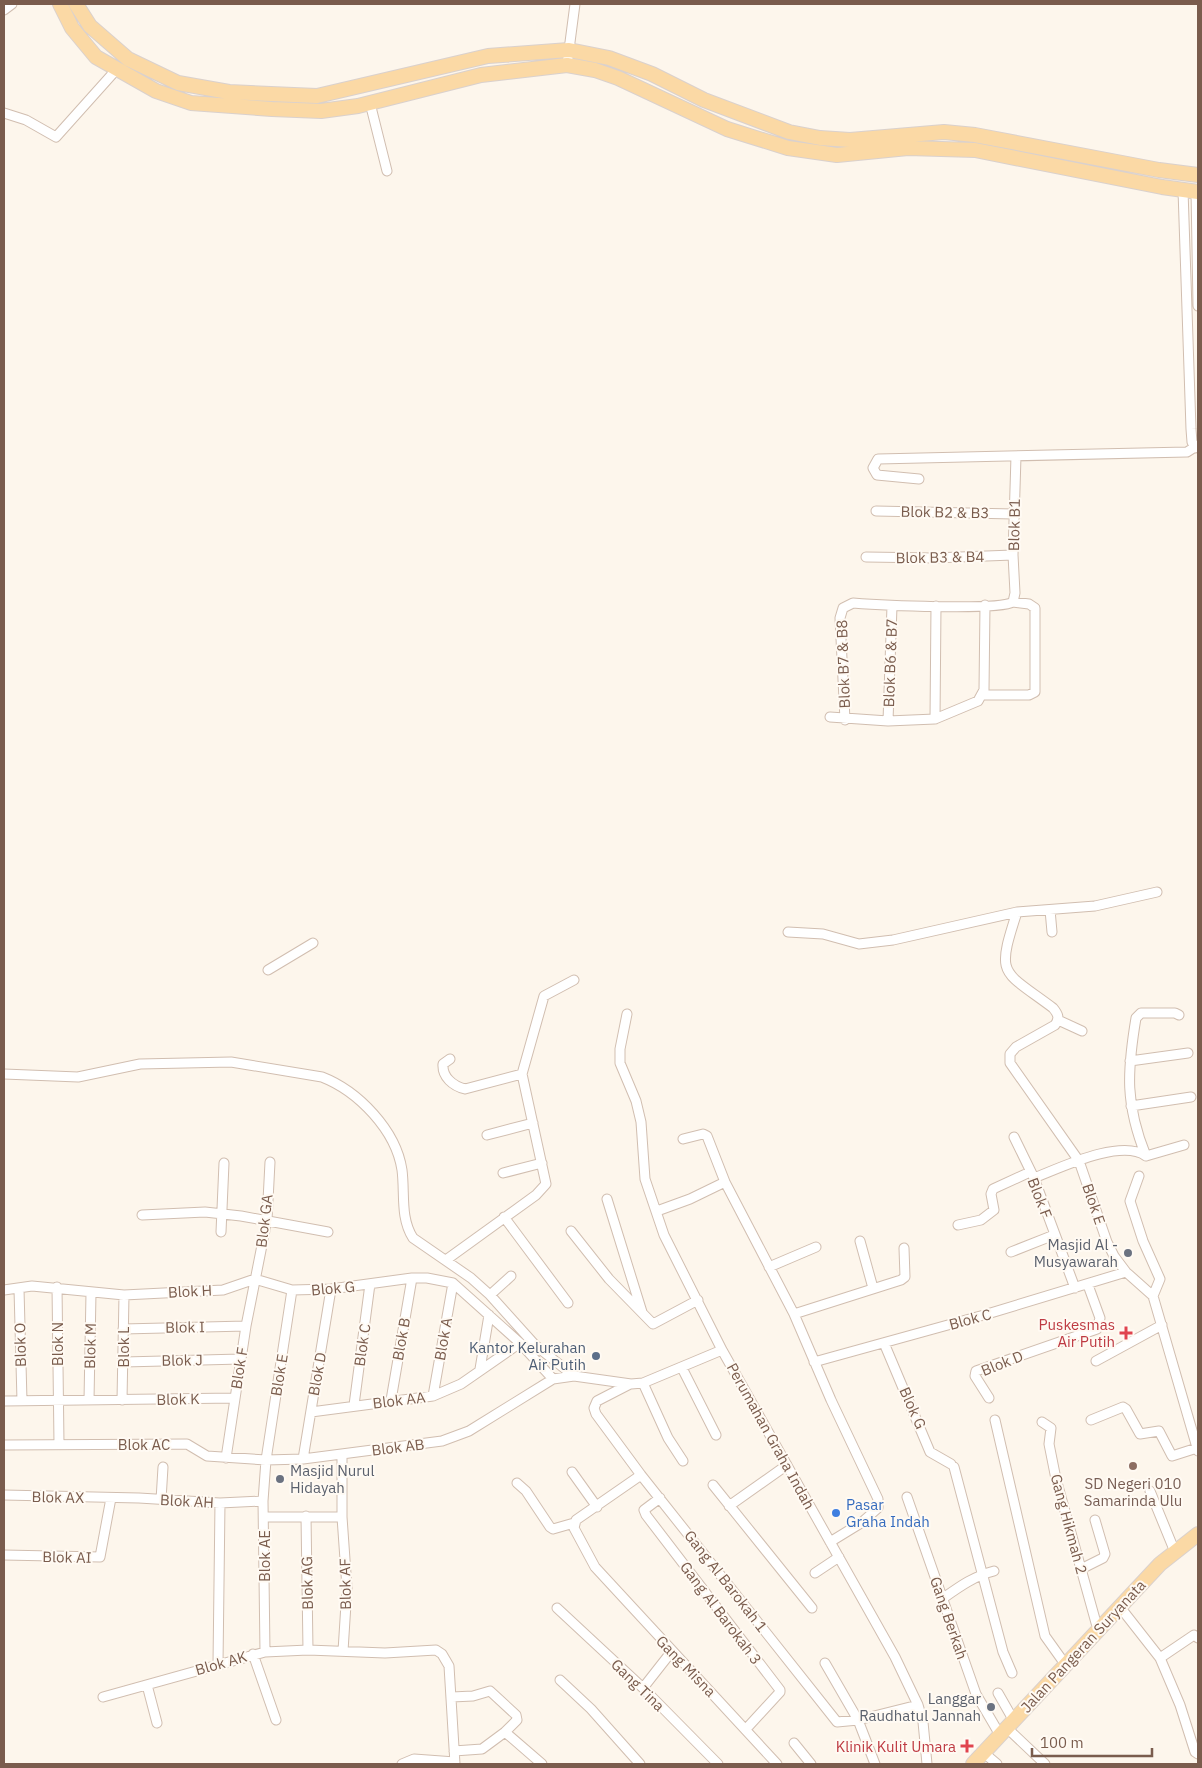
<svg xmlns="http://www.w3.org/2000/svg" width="1202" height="1768" viewBox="0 0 1202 1768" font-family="'IBM Plex Sans',sans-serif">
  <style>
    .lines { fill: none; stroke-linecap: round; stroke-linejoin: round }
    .street-casing { stroke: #d1beb0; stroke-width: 11 }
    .primary-casing { stroke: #dad1cd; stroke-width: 16 }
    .street { stroke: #fff; stroke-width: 9 }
    .primary { stroke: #fbd9a5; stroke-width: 14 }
    .worship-dot { fill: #6b7280; stroke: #fffaf3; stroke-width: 2 }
    .health-dot { fill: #e0444e; stroke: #fffaf3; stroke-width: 2 }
    .service-dot { fill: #5c6f8a; stroke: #fffaf3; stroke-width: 2 }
    .education-dot { fill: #8d6e63; stroke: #fffaf3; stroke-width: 2 }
    .shop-dot { fill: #3f7fe0; stroke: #fffaf3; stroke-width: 2 }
    .labels { text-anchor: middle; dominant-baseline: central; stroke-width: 4; stroke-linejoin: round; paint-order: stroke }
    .street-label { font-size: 15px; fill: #7a5c4d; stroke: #fffaf3 }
    .worship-label { font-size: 15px; fill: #5b616d; stroke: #fffaf3; text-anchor: end }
    .health-label { font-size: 15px; fill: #be3a42; stroke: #fffaf3; text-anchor: end }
    .service-label { font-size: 15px; fill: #4e5e75; stroke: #fffaf3; text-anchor: end }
    .education-label { font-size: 15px; fill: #785e54; stroke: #fffaf3 }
    .shop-label { font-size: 15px; fill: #366cbe; stroke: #fffaf3; text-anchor: start }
  </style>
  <rect width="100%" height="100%" fill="#fdf6ec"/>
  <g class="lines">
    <defs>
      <path id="street" d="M4 10 12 4
        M567 65 575 4
        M370 103 387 171
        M4 113 26 120 56 137 116 70
        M1183 190 1191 429 1192 442 1195 448
        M1196 191 1198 306
        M919 479 877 475 873 468 878 459 1187 452 1198 445
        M876 511 1014 514
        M866 557 933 558 1013 555
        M983 695H1029L1035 692V608L1029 604 1013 602
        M830 717 888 721 935 719 978 701 984 690 985 605
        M935 719 936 606
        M845 720 840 618 843 608 853 603C878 605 998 611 1013 602L1015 593 1013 555 1016 456
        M888 721 892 606
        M1050 910 1052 932
        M1017 912C996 977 1001 969 1053 1008 1058 1014 1060 1018 1055 1025L1016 1047 1010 1054V1063L1079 1161 1107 1242 1114 1256 1126 1272 1153 1296 1198 1451
        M788 932 823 934 859 944 893 940 1017 912 1095 906 1157 892
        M268 970 313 943
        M627 1014 620 1049V1063L636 1101 641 1122 645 1179 664 1235 722 1350
        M1058 1020 1082 1031
        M1130 1061 1188 1053
        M4 1074 78 1077 140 1064 231 1062 322 1077C358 1091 396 1130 402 1170 405 1193 400 1218 413 1238L471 1278 490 1295 535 1345 574 1376
        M522 1074 544 996 574 980
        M1131 1106 1191 1097
        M487 1135 533 1123
        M1014 1137 1034 1178 1075 1288
        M683 1139 703 1134 707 1136 725 1182 794 1314 831 1400 878 1499V1508L861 1523 830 1542
        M1146 1156C1125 1104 1127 1072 1136 1018L1141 1013H1175L1179 1015
        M1146 1156 1184 1145
        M503 1173 542 1163
        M1139 1176 1130 1201 1143 1241 1160 1279 1153 1296
        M1034 1178C1060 1168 1121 1138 1146 1156
        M607 1199 642 1312
        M657 1211 690 1199 725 1182
        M142 1215 205 1212 241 1216 328 1232
        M504 1217 568 1303
        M958 1225 981 1220 994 1210 991 1194 993 1189 1030 1172
        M571 1231 609 1279 653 1324 698 1300
        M221 1232 224 1163
        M860 1241 873 1288
        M1011 1252 1054 1235
        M446 1260 536 1195 546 1184 522 1074 465 1089C453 1086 442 1077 443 1064L450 1059
        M769 1267 816 1247
        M255 1279 292 1290 331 1289 412 1278H427L453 1283 520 1343 553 1379 574 1376 631 1384 643 1383 722 1350 895 1657 918 1705 923 1722 927 1764
        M57 1287 59 1444
        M19 1289 22 1401
        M4 1290 32 1286 124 1295 223 1290 255 1279
        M490 1295 511 1276
        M794 1314 901 1280 905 1277 904 1248
        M123 1329 246 1326
        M884 1343 930 1452 951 1464
        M1096 1361 1162 1325
        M124 1362 241 1359
        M814 1362 984 1315 1126 1272
        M682 1368 716 1435
        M480 1369 489 1315
        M643 1383 668 1438 683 1461
        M630 1384 597 1401 594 1408 596 1414 641 1475 837 1722 858 1720 918 1705
        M433 1396 453 1283
        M989 1398 975 1376 976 1371 1097 1329 1100 1318 1088 1285
        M89 1400 91 1293
        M122 1400 124 1295
        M391 1400 412 1278
        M4 1401 235 1398
        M354 1405 370 1284
        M311 1412 433 1396 461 1384 520 1343
        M995 1420 1045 1636 1065 1664
        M1091 1420 1123 1407 1126 1409 1140 1434 1159 1431 1172 1456 1197 1448
        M1042 1422 1051 1428 1049 1444 1056 1479 1098 1630
        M4 1445 187 1444 207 1456 266 1460 303 1459 442 1441 469 1431 553 1379
        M342 1454V1517L347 1588 343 1651
        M226 1458 246 1326 267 1220 270 1162
        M303 1459 331 1289
        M954 1467 1003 1652 1012 1673
        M572 1472 597 1507
        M641 1475 576 1520 574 1528 595 1567 777 1764
        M517 1483 526 1491 550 1527 553 1529 574 1523
        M713 1485 812 1608
        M1150 1491 1175 1552
        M4 1495 139 1498 220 1503 263 1501
        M907 1497 976 1694 1000 1735
        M660 1498 644 1510 646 1515 780 1690V1692L746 1729
        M161 1500 163 1467
        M729 1506 787 1465
        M306 1516 308 1650
        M264 1517H342
        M4 1555 100 1557 111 1498
        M1081 1569 1103 1558 1105 1554 1095 1520
        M815 1573 839 1557
        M942 1599C959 1587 974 1576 994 1571
        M1120 1607 1160 1658 1180 1705 1195 1752 1198 1754
        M557 1608 643 1688 718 1764
        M265 1652 263 1501 266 1460 292 1290
        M253 1654 276 1720
        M1160 1658 1194 1635 1198 1638
        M825 1663 858 1720 875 1764
        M218 1664 220 1503
        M560 1680 591 1709 640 1764
        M147 1685 157 1723
        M643 1688 672 1651
        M998 1693 1014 1721
        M103 1697 265 1652 308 1650 385 1653 436 1650 442 1654 449 1666 455 1764
        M452 1697 473 1696 490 1691 516 1715 517 1720 505 1732 482 1749 454 1751
        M1007 1728 1045 1764
        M505 1732 542 1764
        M794 1743 811 1764
        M984 1753 997 1764
        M402 1764 414 1759 455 1762"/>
      <path id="primary" d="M60 4 72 28 96 57 156 91 191 103 272 109 321 111 358 106 481 75 567 65 595 70 618 78 727 129 788 148 837 155 908 148 975 150 1162 187 1198 192
        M76 4 90 26 128 59 178 83 229 92 317 96 488 56 569 50 609 58 652 74 704 100 789 132 820 138 850 140 944 132 975 135 1159 170 1198 175
        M973 1764 1160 1564 1198 1534"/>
    </defs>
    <!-- street casing -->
    <use href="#street" class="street-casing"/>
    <!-- primary casing -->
    <use href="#primary" class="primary-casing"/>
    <!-- street -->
    <use href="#street" class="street"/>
    <!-- primary -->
    <use href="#primary" class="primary"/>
  </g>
  <!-- markers -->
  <g class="worship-dot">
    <circle cx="1128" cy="1253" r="5"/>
    <circle cx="280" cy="1479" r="5"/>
    <circle cx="991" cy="1707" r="5"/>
  </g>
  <g class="health-dot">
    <path d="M1123.5 1325.5h5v5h5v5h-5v5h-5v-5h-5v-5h5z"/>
    <path d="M964.5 1738.5h5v5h5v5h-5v5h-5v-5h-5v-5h5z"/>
  </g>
  <circle class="service-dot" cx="596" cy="1356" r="5"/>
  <circle class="education-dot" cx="1133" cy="1466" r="5"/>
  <circle class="shop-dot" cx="836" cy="1513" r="5"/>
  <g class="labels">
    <!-- street labels -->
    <g class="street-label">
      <text transform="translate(945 512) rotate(1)">Blok B2 &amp; B3</text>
      <text transform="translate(1014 525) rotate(-89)">Blok B1</text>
      <text transform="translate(940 557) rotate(-1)">Blok B3 &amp; B4</text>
      <text transform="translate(890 663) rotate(-88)">Blok B6 &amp; B7</text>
      <text transform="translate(843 664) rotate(-92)">Blok B7 &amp; B8</text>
      <text transform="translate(1040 1198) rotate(69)">Blok F</text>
      <text transform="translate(1094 1204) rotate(71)">Blok E</text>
      <text transform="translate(264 1221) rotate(-83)">Blok GA</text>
      <text transform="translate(333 1288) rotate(-5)">Blok G</text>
      <text transform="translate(190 1291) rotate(-3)">Blok H</text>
      <text transform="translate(970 1319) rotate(-15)">Blok C</text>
      <text transform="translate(185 1327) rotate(-1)">Blok I</text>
      <text transform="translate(401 1339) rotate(-80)">Blok B</text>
      <text transform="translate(443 1339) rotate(-80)">Blok A</text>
      <text transform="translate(57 1344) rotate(-90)">Blok N</text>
      <text transform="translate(20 1345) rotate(-91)">Blok O</text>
      <text transform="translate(362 1345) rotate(-82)">Blok C</text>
      <text transform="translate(90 1346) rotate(-89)">Blok M</text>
      <text transform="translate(123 1347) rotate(-90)">Blok L</text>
      <text transform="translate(182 1360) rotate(-1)">Blok J</text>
      <text transform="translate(1002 1363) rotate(-22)">Blok D</text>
      <text transform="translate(239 1368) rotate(-81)">Blok F</text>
      <text transform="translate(317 1374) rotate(-80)">Blok D</text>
      <text transform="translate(279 1375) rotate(-81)">Blok E</text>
      <text transform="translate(178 1399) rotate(-1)">Blok K</text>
      <text transform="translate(399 1400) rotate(-7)">Blok AA</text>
      <text transform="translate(913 1408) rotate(66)">Blok G</text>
      <text transform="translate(771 1436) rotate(61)">Perumahan Graha Indah</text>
      <text x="144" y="1444">Blok AC</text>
      <text transform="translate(398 1447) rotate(-7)">Blok AB</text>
      <text transform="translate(58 1497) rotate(1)">Blok AX</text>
      <text transform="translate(187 1501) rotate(3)">Blok AH</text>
      <text transform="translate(1069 1524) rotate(75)">Gang Hikmah 2</text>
      <text transform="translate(264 1556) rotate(-90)">Blok AE</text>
      <text transform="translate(67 1557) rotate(1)">Blok AI</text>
      <text transform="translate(726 1581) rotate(52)">Gang Al Barokah 1</text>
      <text transform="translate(307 1583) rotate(-91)">Blok AG</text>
      <text transform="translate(345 1584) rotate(-91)">Blok AF</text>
      <text transform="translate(721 1613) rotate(53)">Gang Al Barokah 3</text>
      <text transform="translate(949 1618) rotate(71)">Gang Berkah</text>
      <text transform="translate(1083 1646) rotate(-47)">Jalan Pangeran Suryanata</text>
      <text transform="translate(221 1663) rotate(-16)">Blok AK</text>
      <text transform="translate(686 1666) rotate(46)">Gang Misna</text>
      <text transform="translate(638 1685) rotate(44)">Gang Tina</text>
    </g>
    <!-- worship labels -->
    <g class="worship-label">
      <text x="1118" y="1244">Masjid Al -<tspan x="1118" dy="17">Musyawarah</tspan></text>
      <text x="290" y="1470" text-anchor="start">Masjid Nurul<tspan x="290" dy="17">Hidayah</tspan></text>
      <text x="981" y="1698">Langgar<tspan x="981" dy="17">Raudhatul Jannah</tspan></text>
    </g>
    <!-- health labels -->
    <g class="health-label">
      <text x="1115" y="1324">Puskesmas<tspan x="1115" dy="17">Air Putih</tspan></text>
      <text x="956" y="1746">Klinik Kulit Umara</text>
    </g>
    <!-- service labels -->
    <g class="service-label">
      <text x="586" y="1347">Kantor Kelurahan<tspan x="586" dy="17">Air Putih</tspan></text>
    </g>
    <!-- education labels -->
    <g class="education-label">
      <text x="1133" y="1483">SD Negeri 010<tspan x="1133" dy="17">Samarinda Ulu</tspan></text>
    </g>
    <!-- shop labels -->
    <g class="shop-label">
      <text x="846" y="1504">Pasar<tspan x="846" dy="17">Graha Indah</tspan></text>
    </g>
  </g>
  <!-- border -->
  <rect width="1202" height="1768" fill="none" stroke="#7a5c4d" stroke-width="10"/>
  <!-- scale -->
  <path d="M1032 1748v8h120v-8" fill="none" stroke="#7a5c4d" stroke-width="2.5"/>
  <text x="1040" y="1748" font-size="15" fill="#7a5c4d" stroke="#fffaf3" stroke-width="4" paint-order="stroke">100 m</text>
</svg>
